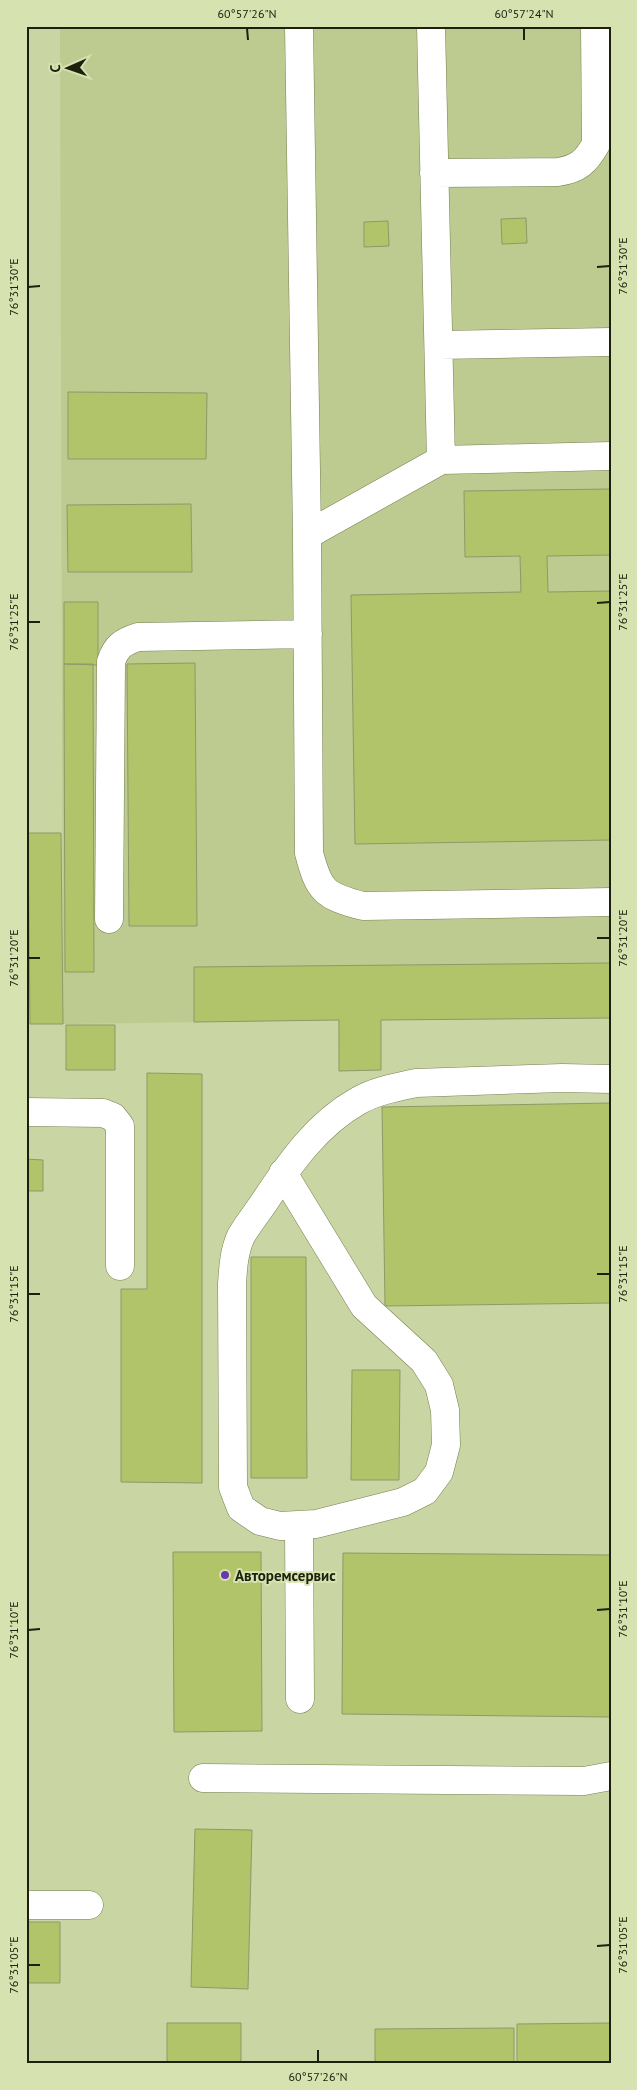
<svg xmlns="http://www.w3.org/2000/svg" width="637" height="2090" viewBox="0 0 637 2090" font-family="'PT Sans',sans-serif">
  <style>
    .built { fill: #bdca90 }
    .building { fill: #b2c46a; stroke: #8e9968 }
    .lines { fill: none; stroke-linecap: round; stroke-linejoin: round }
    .minor-casing { stroke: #778152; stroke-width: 29 }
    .minor { stroke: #fff; stroke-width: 28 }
    .ticks { fill: none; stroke: #1c200d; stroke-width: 2 }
    .poi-dot { fill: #6a38af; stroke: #d6e2af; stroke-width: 2 }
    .labels { text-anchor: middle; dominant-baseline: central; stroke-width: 4; stroke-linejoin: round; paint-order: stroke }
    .poi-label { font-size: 15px; font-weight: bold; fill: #1c200d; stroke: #d6e2af; text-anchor: start }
    .neatline { fill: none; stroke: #1c200d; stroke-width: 2 }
    .ticks-label { font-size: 12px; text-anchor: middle; fill: #1c200d }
  </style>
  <rect width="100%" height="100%" fill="#c9d5a2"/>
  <!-- built -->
  <path class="built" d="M60 26H611V1018L381 1020V1070L339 1071 338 1020 63 1024Z"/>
  <!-- building -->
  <path class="building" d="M526 218 527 243 502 244 501 219Z
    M388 221 389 246 364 247V222Z
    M68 392 207 393 206 459H68Z
    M611 489V555L547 556 548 592 611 591V840L355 844 351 595 521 592 520 556 465 557 464 491Z
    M191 504 192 572H68L67 505Z
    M64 602H98V665L64 664Z
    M195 663 197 926H129L127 664Z
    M64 664H93L94 972H65Z
    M28 833H61L63 1024H30Z
    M611 963V1018L381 1020V1070L339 1071V1020L194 1022V967Z
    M66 1025H115V1070H66Z
    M147 1073 202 1074V1483L121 1482V1289H147Z
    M611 1103V1303L385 1306 382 1107Z
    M26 1159 43 1160V1191H26Z
    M251 1257H306L307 1478H251Z
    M352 1370H400L399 1480H351Z
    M173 1552H261L262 1731 174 1732Z
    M343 1553 611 1555V1717L342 1714Z
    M195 1829 252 1830 248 1989 191 1987Z
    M26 1922H60V1983H26Z
    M167 2023H241V2064H167Z
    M611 2023V2064H517V2024Z
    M514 2028V2064H375V2029Z"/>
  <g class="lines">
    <defs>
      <path id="minor" d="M299 26 307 535
        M431 26 441 460
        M434 173 558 172C578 169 586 162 596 144L595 26
        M439 345 611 342
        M611 456 441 460 307 535 309 853C319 891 324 896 363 906L611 902
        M109 919 111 662C116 646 123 642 138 637L308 634
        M26 1112 103 1113 113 1117 120 1126V1266
        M283 1173 364 1306 424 1361 439 1385 445 1410 446 1445 439 1472 425 1491 403 1502 316 1524 280 1526 260 1521 241 1508 233 1487 232 1284C233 1268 234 1251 241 1236 248 1224 257 1213 265 1201 290 1163 317 1124 358 1101 375 1091 397 1087 416 1083L562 1078 611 1079
        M299 1526 300 1699
        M203 1778 584 1781 611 1776
        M26 1905H89"/>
    </defs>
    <!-- minor casing -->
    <use href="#minor" class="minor-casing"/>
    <!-- minor -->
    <use href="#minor" class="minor"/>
  </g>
  <!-- ticks -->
  <path class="ticks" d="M247 28 248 40M524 28V40M597 267 610 266M28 287 40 286M597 603 610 602M28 622H40M597 938H610M28 958H40M597 1274H610M28 1294H40M597 1610 610 1609M28 1630 40 1629M597 1946 610 1945M28 1965H40M318 2050V2062"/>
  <!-- markers -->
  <circle class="poi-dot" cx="225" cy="1575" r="5"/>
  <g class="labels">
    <!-- poi labels -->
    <g class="poi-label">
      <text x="235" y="1575">Авторемсервис</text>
    </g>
  </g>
  <!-- border -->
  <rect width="637" height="2090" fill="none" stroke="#d6e2af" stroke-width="55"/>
  <!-- north arrow -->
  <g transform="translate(68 68) rotate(268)" stroke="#d6e2af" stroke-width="4" paint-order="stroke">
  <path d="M0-4L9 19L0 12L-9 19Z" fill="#1c200d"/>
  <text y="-8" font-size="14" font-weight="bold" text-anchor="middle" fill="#1c200d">С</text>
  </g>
  <rect x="28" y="28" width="582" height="2034" class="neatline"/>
  <g class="ticks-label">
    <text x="247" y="18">60°57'26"N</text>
    <text x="524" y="18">60°57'24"N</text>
    <text transform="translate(623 266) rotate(-90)" y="4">76°31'30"E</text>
    <text transform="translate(14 287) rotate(-90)" y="4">76°31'30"E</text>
    <text transform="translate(623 602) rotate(-90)" y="4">76°31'25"E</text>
    <text transform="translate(14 622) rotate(-90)" y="4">76°31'25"E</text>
    <text transform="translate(623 938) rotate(-90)" y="4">76°31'20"E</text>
    <text transform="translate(14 958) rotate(-90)" y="4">76°31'20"E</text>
    <text transform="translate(623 1274) rotate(-90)" y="4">76°31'15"E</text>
    <text transform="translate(14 1294) rotate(-90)" y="4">76°31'15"E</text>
    <text transform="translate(623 1609) rotate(-90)" y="4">76°31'10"E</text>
    <text transform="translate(14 1630) rotate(-90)" y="4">76°31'10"E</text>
    <text transform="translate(623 1945) rotate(-90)" y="4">76°31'05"E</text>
    <text transform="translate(14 1965) rotate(-90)" y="4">76°31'05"E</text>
    <text x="318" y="2081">60°57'26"N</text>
  </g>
</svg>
